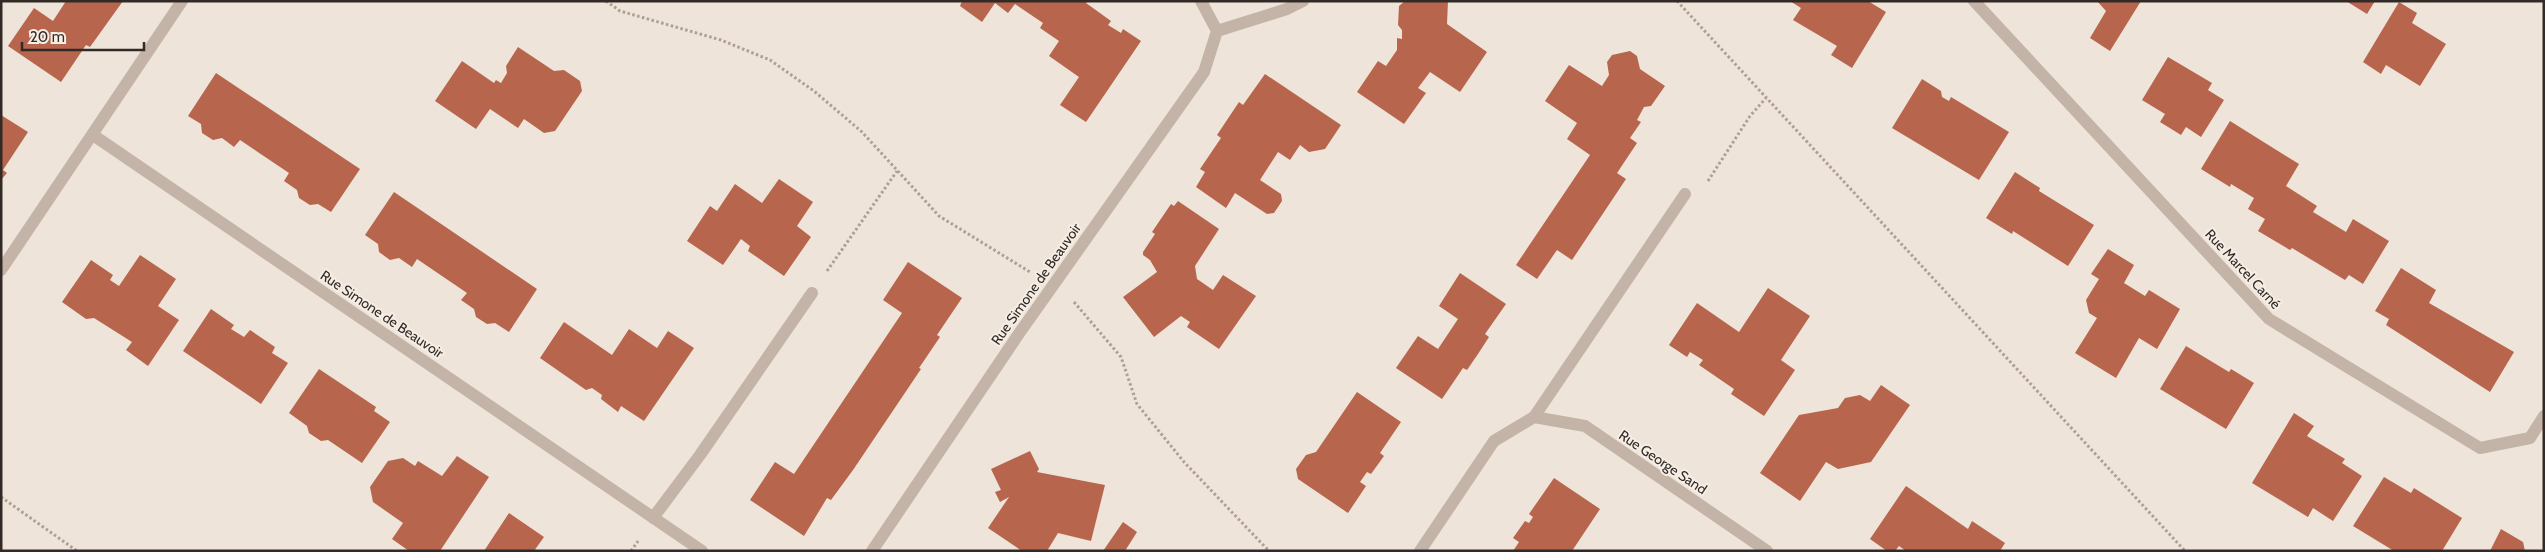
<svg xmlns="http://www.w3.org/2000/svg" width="2545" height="552" viewBox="0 0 2545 552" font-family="Cabin,sans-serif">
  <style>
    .building { fill: #b8654d }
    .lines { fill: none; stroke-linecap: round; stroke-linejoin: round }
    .path { stroke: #b09e91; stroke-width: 3; stroke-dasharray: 2.5 2.5; stroke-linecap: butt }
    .street { stroke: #c4b4a7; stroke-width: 12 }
    .labels { text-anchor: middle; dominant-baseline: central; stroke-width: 4; stroke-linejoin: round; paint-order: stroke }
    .street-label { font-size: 14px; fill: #322a27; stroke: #f6eee5 }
  </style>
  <rect width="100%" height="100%" fill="#eee4d9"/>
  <!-- building -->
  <path class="building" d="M66 1H123L90 47 86 45 61 82 8 46 34 8 53 21Z
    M962 1H1088L1086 3 1111 21 1108 25 1121 33 1123 29 1141 41 1086 122 1060 105 1079 77 1049 56 1059 41 1040 28 1043 23 1015 4 1008 13 995 3 982 22 960 6Z
    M1405 1H1448L1447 24 1487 52 1460 92 1430 72 1418 88 1426 93 1404 124 1357 92 1378 61 1386 66 1397 50V38L1402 39V30L1398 25 1399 6Z
    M1790 1H1868L1886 12 1852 68 1831 55 1837 46 1793 20 1801 8Z
    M2097 1H2141L2110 51 2090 38 2106 11Z
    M2346 1H2375L2367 14Z
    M2399 2 2417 13 2412 23 2446 44 2420 86 2386 65 2381 74 2363 62Z
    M518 47 554 71 564 70 580 81 582 91 555 131 544 133 524 119 518 128 490 109 476 129 435 101 462 61 494 83 496 80 501 83 507 73 506 66Z
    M1630 51 1637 56 1640 69 1665 86 1651 106 1644 107 1637 120 1641 122 1630 138 1637 143 1617 173 1626 179 1572 260 1557 250 1537 279 1516 265 1590 155 1567 139 1577 123 1545 101 1569 65 1602 86 1609 75 1607 62 1612 55Z
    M2168 57 2212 83 2208 90 2224 100 2201 137 2186 127 2181 135 2160 122 2165 114 2142 100Z
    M216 73 360 169 331 212 318 204 310 205 299 198 297 190 284 181 289 173 240 140 234 147 222 138 213 140 202 133 201 124 188 116Z
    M1265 74 1341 125 1325 149 1309 152 1300 145 1290 160 1278 152 1260 180 1281 194 1282 201 1274 213 1267 214 1235 193 1226 208 1196 187 1205 172 1200 169 1221 138 1217 135 1239 102 1243 105Z
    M1922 79 1941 91 1942 97 1949 101 1951 97 2009 132 1979 180 1892 128Z
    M1 115 28 132 3 170 7 173 1 180Z
    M2230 121 2299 164 2286 186 2317 206 2313 212 2346 232 2353 219 2389 241 2363 284 2349 275 2345 280 2292 248 2290 250 2258 231 2265 219 2248 209 2254 198 2231 184 2230 187 2201 169Z
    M2015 172 2040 188 2039 191 2094 225 2068 266 2013 231 2012 234 1986 218Z
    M779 179 813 202 797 226 811 237 784 276 748 251 750 246 741 239 723 265 687 241 710 206 717 211 735 184 762 203Z
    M394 192 537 289 509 332 495 323 487 324 476 317 474 309 461 300 467 293 417 259 412 267 399 258 390 260 379 252 378 244 365 235Z
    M1178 201 1219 229 1195 266 1197 279 1213 290 1223 275 1256 296 1219 349 1187 327 1190 322 1181 316 1154 337 1123 297 1157 272 1150 260 1143 255V252L1155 234 1152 232 1171 204 1174 206Z
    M2108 249 2134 265 2124 283 2145 296 2149 290 2180 309 2157 349 2139 338 2116 378 2075 353 2097 318 2089 313 2086 300 2099 279 2091 274Z
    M140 255 176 279 158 306 179 320 148 366 126 350 132 342 94 318 86 319 62 302 91 260 113 275 110 280 119 286Z
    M908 262 962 298 937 335 940 337 919 368 921 369 853 470 831 500 827 498 804 536 750 500 775 462 794 474 902 313 883 300Z
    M2401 268 2436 290 2429 303 2514 352 2490 392 2386 325 2389 319 2375 311Z
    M1460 273 1506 304 1485 334 1489 337 1478 354 1467 370 1463 368 1442 399 1396 368 1418 336 1438 349 1458 319 1439 306Z
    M1768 288 1810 316 1781 360 1795 370 1764 416 1731 394 1734 389 1699 365 1703 360 1690 352 1687 357 1669 345 1697 303 1739 332Z
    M211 309 234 325 231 329 244 337 250 330 275 347 272 353 288 363 261 404 183 351Z
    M564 322 612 355 629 329 657 348 668 331 694 348 644 421 621 406 618 412 601 399 602 395 592 388 586 390 540 358Z
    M2186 346 2229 372 2231 369 2254 383 2226 429 2160 389Z
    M319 369 376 407 374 411 390 422 362 463 328 440 321 441 309 433 307 426 289 413Z
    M1881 385 1910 405 1871 462 1838 469 1826 462 1800 501 1760 473 1799 415 1838 408 1845 398 1860 395 1870 401Z
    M1357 392 1401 422 1380 453 1384 456 1371 474 1367 472 1360 482 1366 486 1348 513 1298 479 1296 469 1306 455 1316 452Z
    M2294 413 2314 426 2307 436 2345 459 2342 463 2362 476 2333 521 2313 508 2308 517 2252 483Z
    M1030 451 1039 469 1037 472 1105 485 1091 541 1058 533 1047 551H1022L988 528 1009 497 1000 502 995 492 1001 490 991 469Z
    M457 456 489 477 440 551H409L392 539 403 523 373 502 370 487 388 461 403 458 415 466 418 461 442 476Z
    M2384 477 2411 493 2414 488 2462 518 2442 551H2394L2353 526Z
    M1554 478 1600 509 1572 551H1513L1519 542 1513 538 1525 521 1529 523 1533 517 1529 514Z
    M1906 486 1968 529 1972 521 2005 543 2000 551H1906L1899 546 1895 551H1887L1870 539Z
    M509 513 544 537 534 551H484Z
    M1123 522 1137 532 1125 551H1103Z
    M2501 529 2523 542 2525 551H2490Z"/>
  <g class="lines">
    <!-- path -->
    <path class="path" d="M606 1 620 11 721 40 770 60 814 91 862 132 939 216 1030 272
      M1677 1 2185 551
      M1708 181 1750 116 1766 98
      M827 271 897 171
      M1074 302 1121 357 1137 404 1184 462 1269 551
      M1 497 77 551
      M631 551 638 541"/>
    <!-- street -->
    <path class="street" d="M1974 1 2269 319 2480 448 2530 438 2544 416
      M1217 31 1287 9 1303 1
      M93 135 702 551
      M1 270 182 1
      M1534 417 1685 194
      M653 518 700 455 812 293
      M872 551 1018 335 1204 72 1217 31 1201 1
      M1420 551 1494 441 1534 417 1585 426 1767 551"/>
  </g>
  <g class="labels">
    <!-- street labels -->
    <g class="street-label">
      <text transform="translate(2243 269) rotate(47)">Rue Marcel Carné</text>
      <text transform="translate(1036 284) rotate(-55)">Rue Simone de Beauvoir</text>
      <text transform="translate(382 314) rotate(34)">Rue Simone de Beauvoir</text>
      <text transform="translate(1663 462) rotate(34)">Rue George Sand</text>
    </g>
  </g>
  <!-- border -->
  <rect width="2545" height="552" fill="none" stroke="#322a27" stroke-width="5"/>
  <!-- scale -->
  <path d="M22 42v8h122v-8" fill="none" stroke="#322a27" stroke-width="2.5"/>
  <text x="30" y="42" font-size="15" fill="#322a27" stroke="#f6eee5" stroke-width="4" paint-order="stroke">20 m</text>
</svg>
